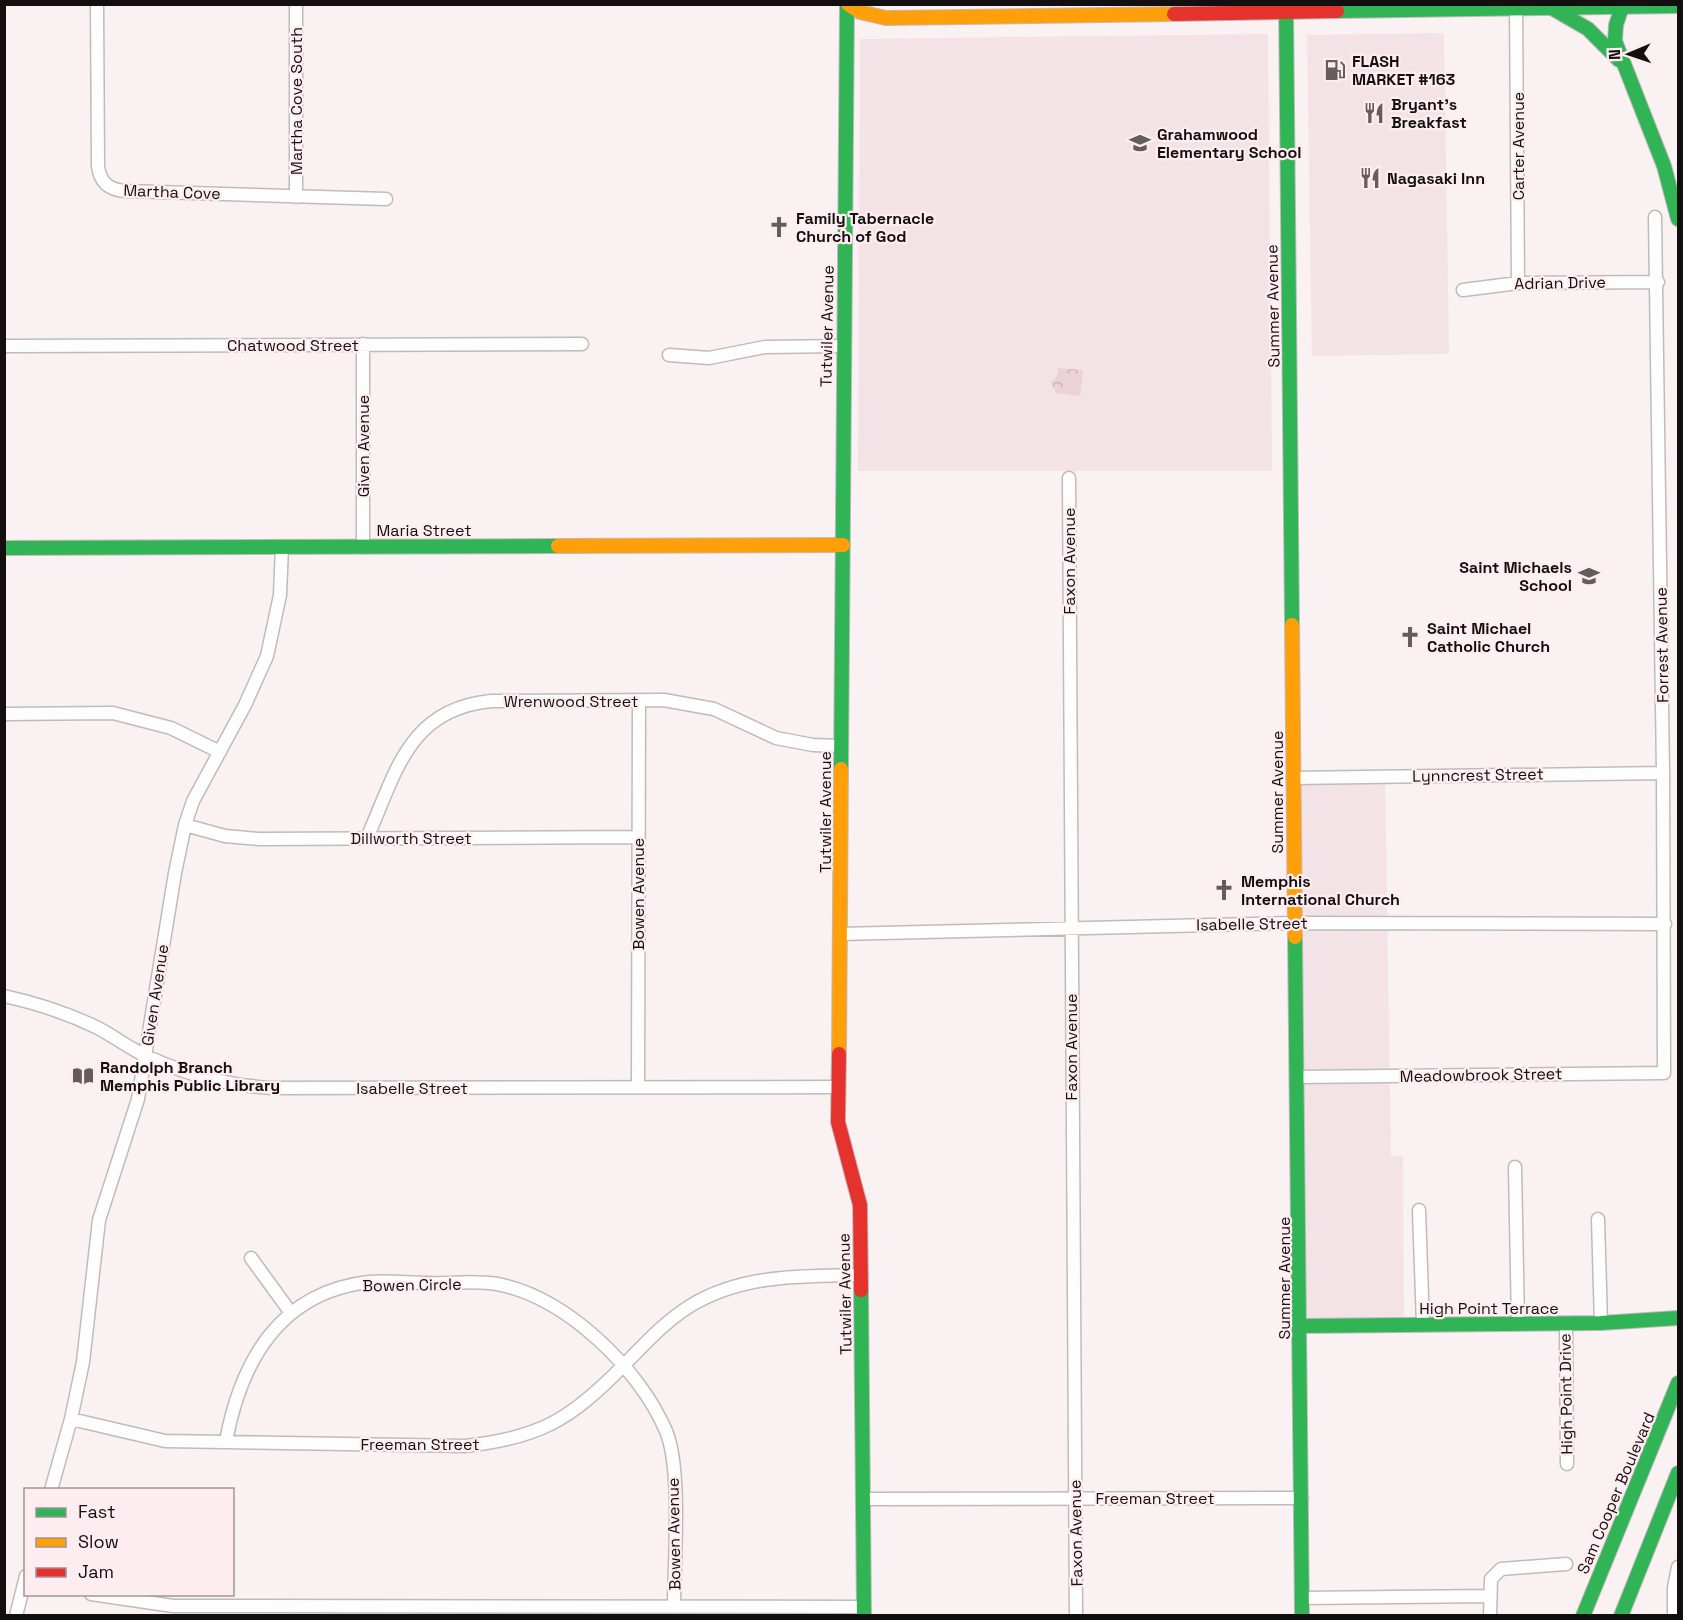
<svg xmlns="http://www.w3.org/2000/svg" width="1683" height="1620" viewBox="0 0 1683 1620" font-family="'Space Grotesk',sans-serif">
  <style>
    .built { fill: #f3e2e6 }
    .park { fill: url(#park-crowns) }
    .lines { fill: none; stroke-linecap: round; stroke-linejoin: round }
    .street-casing { stroke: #c1babb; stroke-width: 15 }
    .fast-casing { stroke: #c1babb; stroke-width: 16 }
    .slow-casing { stroke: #c1babb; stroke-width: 16 }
    .jam-casing { stroke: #c1babb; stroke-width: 16 }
    .street { stroke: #fefdfd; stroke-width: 12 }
    .fast { stroke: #30b455; stroke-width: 14 }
    .slow { stroke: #ff9f0a; stroke-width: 14 }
    .jam { stroke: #e5322d; stroke-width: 14 }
    .labels { text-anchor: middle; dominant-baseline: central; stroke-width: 4.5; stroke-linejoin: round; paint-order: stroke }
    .poi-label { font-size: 16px; font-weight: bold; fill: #130e0f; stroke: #feedf0; text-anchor: start }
    .street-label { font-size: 16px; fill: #130e0f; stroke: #feedf0 }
  </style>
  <defs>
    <pattern id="park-crowns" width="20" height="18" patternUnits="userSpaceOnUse" patternTransform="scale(1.5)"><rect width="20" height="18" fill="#ebd2d7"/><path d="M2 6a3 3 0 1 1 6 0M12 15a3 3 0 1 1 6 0" fill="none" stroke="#c9b3b7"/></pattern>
  </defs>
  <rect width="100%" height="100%" fill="#faf1f3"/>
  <!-- built -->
  <path class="built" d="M1444 33 1449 354 1312 356 1307 35Z
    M1268 34 1272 471H858L860 39Z
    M1385 777 1391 1156H1403L1404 1324 1301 1326 1293 778Z"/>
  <!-- park -->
  <path class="park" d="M1058 368 1083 370 1080 396 1056 393 1051 382 1057 376Z"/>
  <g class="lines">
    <defs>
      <path id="street" d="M97 4 98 166C100 183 109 190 126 191L386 199
        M296 4V197
        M1516 4 1518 283
        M1463 290 1518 283 1658 282
        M363 344V547
        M4 346 582 344
        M669 355 709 358 765 347 843 346
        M1069 478 1076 1616
        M4 714 113 713 171 728 220 752
        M1293 778 1663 773
        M185 825 225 836 259 839 638 837
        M367 838C396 773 408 709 491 701L664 700 714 709 776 738 813 745 841 746
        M840 934 1295 923 1665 924
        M4 996C36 1003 67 1013 96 1027 114 1036 130 1049 148 1057 191 1076 226 1085 272 1088L838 1087
        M1298 1077 1664 1073 1663 773 1655 217
        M638 1087 639 701
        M1515 1167 1518 1323
        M1419 1210 1423 1325
        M1598 1219 1601 1323
        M251 1258 291 1313
        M1566 1324 1567 1464
        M71 1419 165 1441 465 1446C539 1438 570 1420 622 1367 644 1345 663 1323 690 1306 742 1274 802 1276 862 1275
        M226 1441C241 1361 280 1292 369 1282 388 1280 409 1283 428 1283 450 1284 475 1280 497 1284 566 1297 639 1368 666 1431 682 1469 674 1563 674 1607
        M51 1490 71 1419 83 1362 99 1220 138 1099 175 873 185 825 193 801 245 705 267 656 280 595 282 547
        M865 1499 1302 1498
        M91 1594 173 1606 863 1607
        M1302 1598 1489 1596
        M16 1616 26 1576
        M1490 1616 1491 1579 1501 1569 1566 1564
        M1674 1616V1588L1678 1567"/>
      <path id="fast" d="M1286 4 1292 625
        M1623 4 1616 25 1615 41 1664 166 1678 219
        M1550 7 1588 29 1619 60
        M1337 11 1678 6
        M4 548 558 546
        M841 769 847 4
        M1295 937 1302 1616
        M861 1290 864 1616
        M1301 1326 1601 1323 1678 1318
        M1583 1616 1678 1383
        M1621 1616 1678 1473"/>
      <path id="slow" d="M848 4 860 12 886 18 1174 14
        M558 546 843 545
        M1292 625 1295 937
        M839 1054 841 769"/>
      <path id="jam" d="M1174 14 1337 11
        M839 1054 838 1122 860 1205 861 1290"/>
    </defs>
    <!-- street casing -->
    <use href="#street" class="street-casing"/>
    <!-- fast casing -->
    <use href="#fast" class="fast-casing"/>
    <!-- slow casing -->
    <use href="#slow" class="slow-casing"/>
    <!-- jam casing -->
    <use href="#jam" class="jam-casing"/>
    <!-- street -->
    <use href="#street" class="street"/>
    <!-- fast -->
    <use href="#fast" class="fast"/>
    <!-- slow -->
    <use href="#slow" class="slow"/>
    <!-- jam -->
    <use href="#jam" class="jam"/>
  </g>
  <!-- icons -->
  <defs>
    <symbol id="fuel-bare" viewBox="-9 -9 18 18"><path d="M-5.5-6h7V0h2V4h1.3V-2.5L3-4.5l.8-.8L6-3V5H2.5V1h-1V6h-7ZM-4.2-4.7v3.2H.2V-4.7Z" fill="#645d5f" stroke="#feedf0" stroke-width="2.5" paint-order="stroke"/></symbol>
    <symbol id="restaurant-bare" viewBox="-9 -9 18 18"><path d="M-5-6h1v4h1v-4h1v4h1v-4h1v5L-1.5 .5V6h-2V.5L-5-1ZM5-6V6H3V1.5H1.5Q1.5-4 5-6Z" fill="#645d5f" stroke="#feedf0" stroke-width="2.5" paint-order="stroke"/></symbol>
    <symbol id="school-bare" viewBox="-9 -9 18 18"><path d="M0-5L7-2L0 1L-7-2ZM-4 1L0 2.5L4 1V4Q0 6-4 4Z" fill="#645d5f" stroke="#feedf0" stroke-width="2.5" paint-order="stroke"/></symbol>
    <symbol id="church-bare" viewBox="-9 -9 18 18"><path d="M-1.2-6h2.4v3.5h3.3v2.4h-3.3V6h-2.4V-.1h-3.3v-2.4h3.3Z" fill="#645d5f" stroke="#feedf0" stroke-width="2.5" paint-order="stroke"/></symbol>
    <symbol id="library-bare" viewBox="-9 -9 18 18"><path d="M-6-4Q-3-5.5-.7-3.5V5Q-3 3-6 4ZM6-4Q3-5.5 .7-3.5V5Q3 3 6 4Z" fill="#645d5f" stroke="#feedf0" stroke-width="2.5" paint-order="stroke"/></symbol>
  </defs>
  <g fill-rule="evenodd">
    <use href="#fuel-bare" x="1320" y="55" width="30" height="30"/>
    <use href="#restaurant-bare" x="1359" y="98" width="30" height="30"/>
    <use href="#school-bare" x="1125" y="128" width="30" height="30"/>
    <use href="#restaurant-bare" x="1355" y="163" width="30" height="30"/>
    <use href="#church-bare" x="764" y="212" width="30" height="30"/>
    <use href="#school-bare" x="1574" y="561" width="30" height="30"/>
    <use href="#church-bare" x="1395" y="622" width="30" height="30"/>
    <use href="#church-bare" x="1209" y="875" width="30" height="30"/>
    <use href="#library-bare" x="68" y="1061" width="30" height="30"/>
  </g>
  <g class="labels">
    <!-- poi labels -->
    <g class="poi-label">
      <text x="1352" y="61">FLASH<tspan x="1352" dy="18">MARKET #163</tspan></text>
      <text x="1391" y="104">Bryant's<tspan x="1391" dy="18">Breakfast</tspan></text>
      <text x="1157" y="134">Grahamwood<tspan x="1157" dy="18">Elementary School</tspan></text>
      <text x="1387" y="178">Nagasaki Inn</text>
      <text x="796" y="218">Family Tabernacle<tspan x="796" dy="18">Church of God</tspan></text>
      <text x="1572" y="567" text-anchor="end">Saint Michaels<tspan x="1572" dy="18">School</tspan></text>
      <text x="1427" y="628">Saint Michael<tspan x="1427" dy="18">Catholic Church</tspan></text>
      <text x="1241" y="881">Memphis<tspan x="1241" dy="18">International Church</tspan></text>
      <text x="100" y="1067">Randolph Branch<tspan x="100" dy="18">Memphis Public Library</tspan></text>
    </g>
    <!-- street labels -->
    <g class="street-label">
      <text transform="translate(296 101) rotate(-90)">Martha Cove South</text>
      <text transform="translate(1518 146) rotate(-90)">Carter Avenue</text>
      <text transform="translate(172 192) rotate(2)">Martha Cove</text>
      <text transform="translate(1560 283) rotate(-1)">Adrian Drive</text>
      <text transform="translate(1273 306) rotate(-91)">Summer Avenue</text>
      <text transform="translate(827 326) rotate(-89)">Tutwiler Avenue</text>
      <text x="293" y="345">Chatwood Street</text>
      <text transform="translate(363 446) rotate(-90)">Given Avenue</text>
      <text x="424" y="530">Maria Street</text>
      <text transform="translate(1069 561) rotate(-90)">Faxon Avenue</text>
      <text transform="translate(1662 645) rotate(-91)">Forrest Avenue</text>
      <text x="571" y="701">Wrenwood Street</text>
      <text transform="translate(1478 775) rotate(-1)">Lynncrest Street</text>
      <text transform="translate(1277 792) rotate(-90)">Summer Avenue</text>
      <text transform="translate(825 812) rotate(-90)">Tutwiler Avenue</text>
      <text x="411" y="838">Dillworth Street</text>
      <text transform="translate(638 894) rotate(-90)">Bowen Avenue</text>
      <text transform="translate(1252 924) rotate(-1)">Isabelle Street</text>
      <text transform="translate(155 995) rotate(-81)">Given Avenue</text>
      <text transform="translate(1071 1047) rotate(-90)">Faxon Avenue</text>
      <text transform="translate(1481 1075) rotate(-1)">Meadowbrook Street</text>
      <text x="412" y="1088">Isabelle Street</text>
      <text transform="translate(1284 1278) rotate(-90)">Summer Avenue</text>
      <text transform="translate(412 1285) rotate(-1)">Bowen Circle</text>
      <text transform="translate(845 1294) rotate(-91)">Tutwiler Avenue</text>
      <text x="1489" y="1308">High Point Terrace</text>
      <text transform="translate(1566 1394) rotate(-91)">High Point Drive</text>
      <text x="420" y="1444">Freeman Street</text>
      <text transform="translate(1616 1493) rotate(-67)">Sam Cooper Boulevard</text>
      <text x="1155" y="1498">Freeman Street</text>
      <text transform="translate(1076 1533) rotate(-91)">Faxon Avenue</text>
      <text transform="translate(674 1534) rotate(-91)">Bowen Avenue</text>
    </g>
  </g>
  <!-- border -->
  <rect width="1683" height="1620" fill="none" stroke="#130e0f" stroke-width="12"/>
  <!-- legend -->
  <rect x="24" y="1488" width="210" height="108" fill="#feedf0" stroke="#a09496" stroke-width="1.5"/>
  <rect x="36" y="1508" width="30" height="9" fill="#30b455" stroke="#a09496" stroke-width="1.5"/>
  <text x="78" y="1518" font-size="18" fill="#130e0f">Fast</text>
  <rect x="36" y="1538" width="30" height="9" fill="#ff9f0a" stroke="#a09496" stroke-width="1.5"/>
  <text x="78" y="1548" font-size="18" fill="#130e0f">Slow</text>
  <rect x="36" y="1568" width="30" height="9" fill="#e5322d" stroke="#a09496" stroke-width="1.5"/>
  <text x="78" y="1578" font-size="18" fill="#130e0f">Jam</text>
  <!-- north arrow -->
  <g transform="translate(1629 54) rotate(268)" stroke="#feedf0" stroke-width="4.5" paint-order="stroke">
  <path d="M0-4.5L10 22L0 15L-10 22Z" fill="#130e0f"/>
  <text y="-9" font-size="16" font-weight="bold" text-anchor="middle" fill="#130e0f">N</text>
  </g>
</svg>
